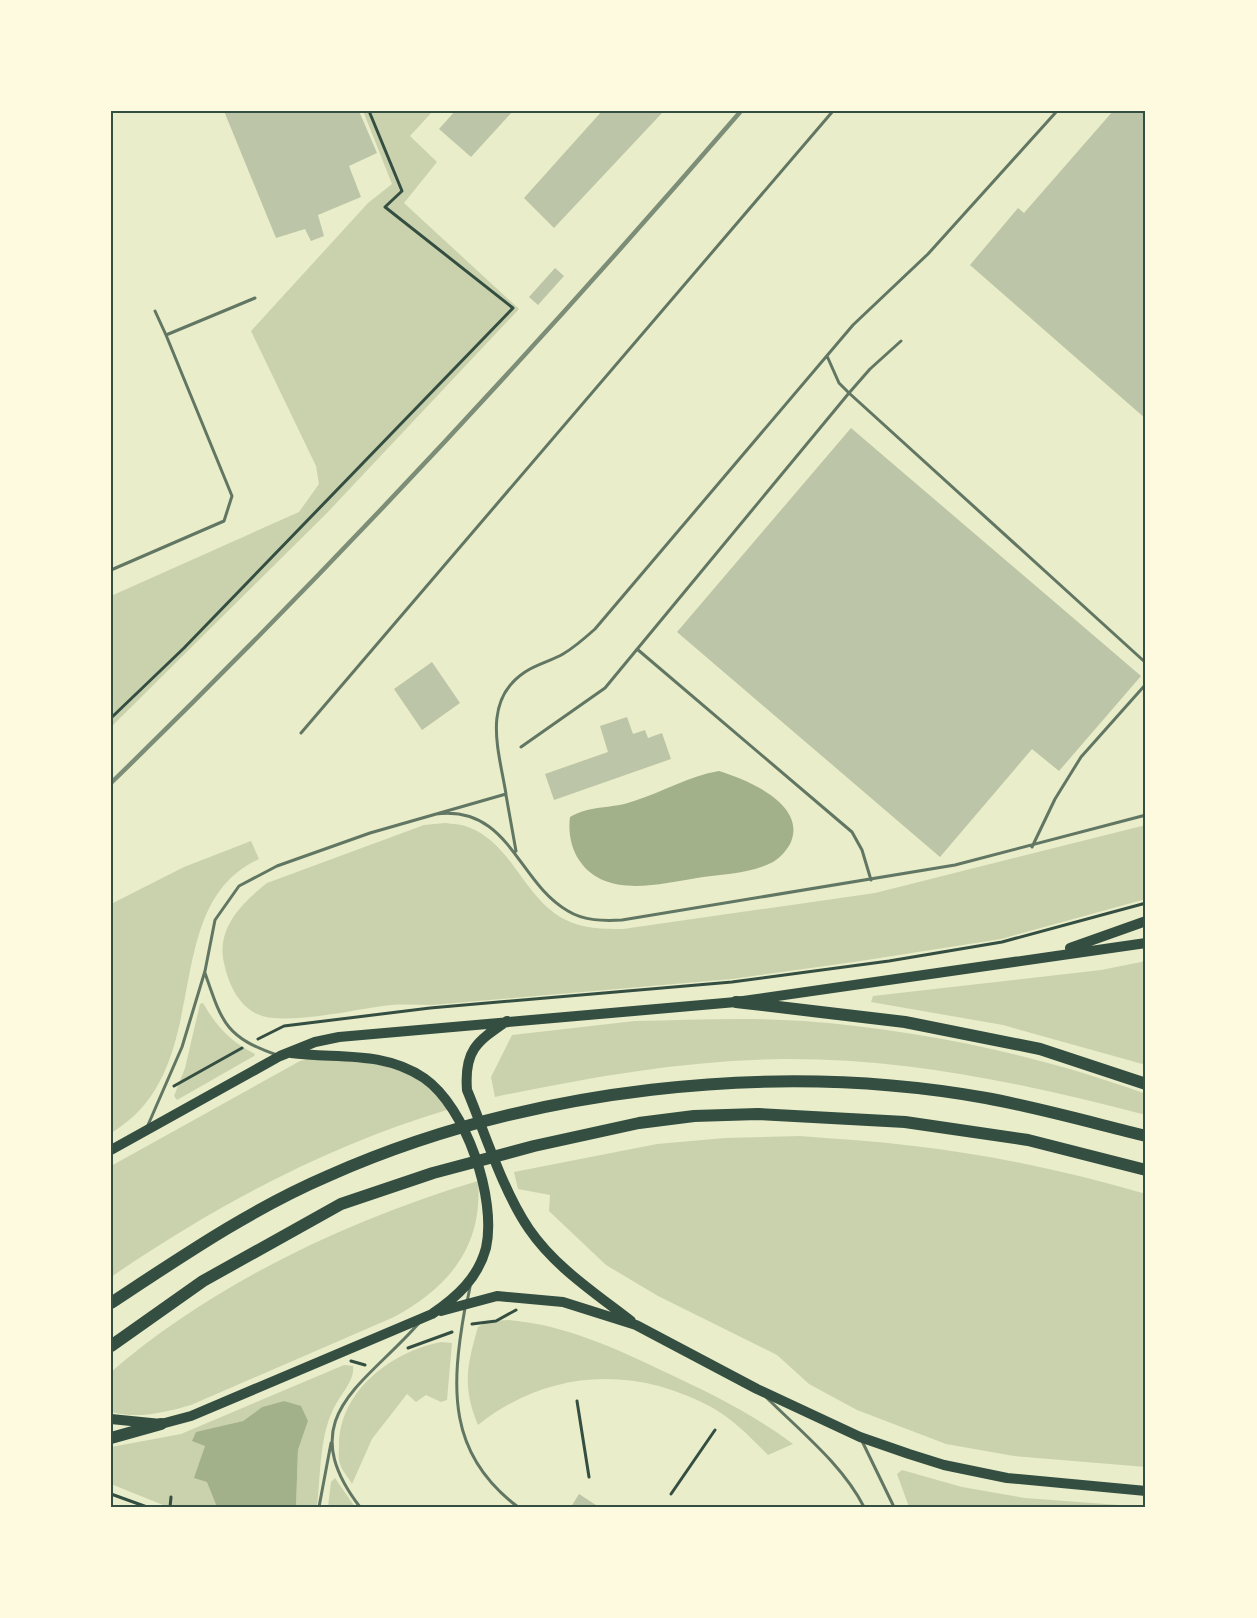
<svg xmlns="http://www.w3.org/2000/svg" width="1257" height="1618" viewBox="0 0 1257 1618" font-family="'Noto Sans',sans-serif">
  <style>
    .green { fill: #cad2ad }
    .water { fill: #a3b18a }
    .building { fill: #bcc5a7 }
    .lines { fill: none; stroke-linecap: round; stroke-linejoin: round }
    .path { stroke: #344e41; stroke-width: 3 }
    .service { stroke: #617663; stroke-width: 3 }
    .primary { stroke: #344e41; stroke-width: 10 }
    .motorway { stroke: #344e41; stroke-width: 12 }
    .rail { stroke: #7c8e77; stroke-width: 4.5 }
    .neatline { fill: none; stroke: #344e41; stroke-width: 2 }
  </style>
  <rect width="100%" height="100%" fill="#e9edc9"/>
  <!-- green -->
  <path class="green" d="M363 111H433L410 136 437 162 404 203 519 309 326 514 111 727V596L299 512 319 484 316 466 251 331 368 203 392 184Z
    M445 823C452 824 461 824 468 827 512 843 523 897 564 919 582 929 603 929 623 929L875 893 1146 825V899L1001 939 854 962 732 979 433 1005C419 1005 405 1004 391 1005 359 1008 281 1028 255 1013 237 1003 228 982 224 963 216 928 242 903 267 883L424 825Z
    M251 841 259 859C154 907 220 1069 111 1133V904L184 867Z
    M1146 961V1065L1003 1025 871 1002 873 996 1101 970Z
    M203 1003C216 1026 231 1042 255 1054L254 1056 177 1100 174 1096 185 1068 200 1004Z
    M635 1021C691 1020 748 1017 804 1021 920 1030 1036 1054 1146 1094V1115C1028 1084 906 1058 783 1059 686 1060 590 1077 495 1097L491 1077 512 1035Z
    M327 1055 402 1069 427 1085 450 1109C328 1145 215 1206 111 1277V1166L300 1061Z
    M800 1136C838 1139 876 1141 914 1146 992 1155 1070 1172 1146 1194V1467L1014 1456 946 1444 857 1410 809 1384 777 1355 658 1296 606 1265 549 1211 550 1195 518 1189 514 1172 657 1144 725 1138Z
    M478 1181C483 1247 449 1287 394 1317L191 1405C163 1413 139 1419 111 1412V1372C212 1284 350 1219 478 1181Z
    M509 1320C565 1325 615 1348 665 1372 712 1394 751 1413 793 1444L768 1455C751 1438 734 1420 713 1408 635 1365 548 1369 478 1425 462 1387 467 1365 478 1327L489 1321Z
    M441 1342 452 1343 447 1400 441 1402 426 1395 416 1402 407 1394 372 1439 352 1484C349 1478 342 1471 340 1464 338 1459 339 1451 339 1446 339 1391 391 1352 441 1342Z
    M344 1365 353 1366C355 1380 342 1392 336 1404 319 1433 321 1474 317 1507H296L298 1450 308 1421 284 1401 262 1407 243 1421 196 1433 205 1446C199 1468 212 1486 217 1507H168L111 1484V1447L181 1434Z
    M902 1470 962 1487 1025 1498 1146 1507H909L897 1474Z
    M335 1478 355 1507H328L331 1482Z"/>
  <!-- water -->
  <path class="water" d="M719 771C748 780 806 804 791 842 788 849 780 858 773 862 750 874 722 874 697 878 659 884 605 899 579 860 571 848 568 832 570 817 590 805 613 809 634 801 663 792 689 776 719 771Z
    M284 1401 301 1406 308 1421 298 1450 296 1507H217L207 1482 194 1478 205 1446 192 1441 196 1432 243 1421 262 1407Z"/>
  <!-- building -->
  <path class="building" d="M224 111H359L377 153 349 166 361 197 318 215 324 236 311 241 305 229 276 238Z
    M455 111H513L471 157 439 129Z
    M602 111H660L662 113 554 228 524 198Z
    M1113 111H1146V419L970 265 1018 208 1024 213Z
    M555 268 564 276 538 305 529 297Z
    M851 428 1141 676 1059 771 1032 749 940 857 677 632Z
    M432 662 460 703 422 730 394 689Z
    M627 717 633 734 645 730 648 738 662 733 671 759 554 800 545 774 608 752 600 726Z
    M579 1494 599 1507H571Z"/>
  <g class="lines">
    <!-- path -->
    <path class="path" d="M111 718 184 648 513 308 385 207 402 191 369 111
      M258 1039 284 1026 430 1008 732 982 889 961 1002 942 1146 903
      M174 1086 242 1048
      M472 1324 496 1321 516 1310
      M408 1348 452 1332
      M351 1361 365 1365
      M577 1401 589 1477
      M111 1494 147 1507
      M671 1494 715 1430
      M170 1507 171 1497"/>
    <!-- service -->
    <path class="service" d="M155 311 166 335
      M827 356 839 383 849 393 1146 663
      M111 570 224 521 232 496 166 335 255 298
      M637 649 852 832 862 850 871 880
      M301 733 833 111
      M521 747 605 688 849 393 870 369 901 341
      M506 795 516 851
      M436 814C510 805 517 882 568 911 584 921 604 921 622 920L955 865 1146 815
      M1032 847 1055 799 1081 757 1146 684
      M205 973C222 1022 225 1037 277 1055
      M148 1125 182 1047 205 971 215 920 239 886 277 866 370 833 506 794C499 751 481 701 525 672 537 664 551 661 563 654 575 647 585 638 595 629L853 325 928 254 1057 111
      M467 1302 470 1287
      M465 1308C451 1387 447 1454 518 1507
      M766 1397C800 1431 842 1464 864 1507
      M862 1441 894 1507
      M319 1507 331 1443
      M360 1507C291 1417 365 1385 419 1323"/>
    <!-- primary -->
    <path class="primary" d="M1070 948 1146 921
      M507 1021C476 1042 464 1051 467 1090 485 1133 503 1191 529 1229 555 1267 595 1293 631 1321
      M111 1150 280 1056 315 1042 339 1037 736 1002 1146 943
      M441 1311 497 1296 563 1302 636 1325 757 1389 860 1437 909 1454 944 1465 1007 1478 1146 1491
      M111 1419 161 1424 191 1416 432 1314C457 1297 478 1278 486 1248 497 1199 466 1107 424 1078 383 1050 336 1059 291 1053"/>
    <!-- motorway -->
    <path class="motorway" d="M736 1002 905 1022 1040 1049 1146 1084
      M111 1303C181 1257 251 1209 328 1176 526 1088 773 1060 986 1098 1040 1108 1093 1123 1146 1136
      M111 1346 203 1281 341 1204 433 1173 534 1146 639 1123 694 1116 758 1114 905 1122 1028 1140 1146 1170
      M111 1438 161 1424"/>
    <!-- rail -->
    <path class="rail" d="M111 783C331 569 541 343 741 111"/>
  </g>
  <!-- border -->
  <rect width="1257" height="1618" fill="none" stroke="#fefae0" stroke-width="225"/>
  <rect x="112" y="112" width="1032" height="1394" class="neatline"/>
</svg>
